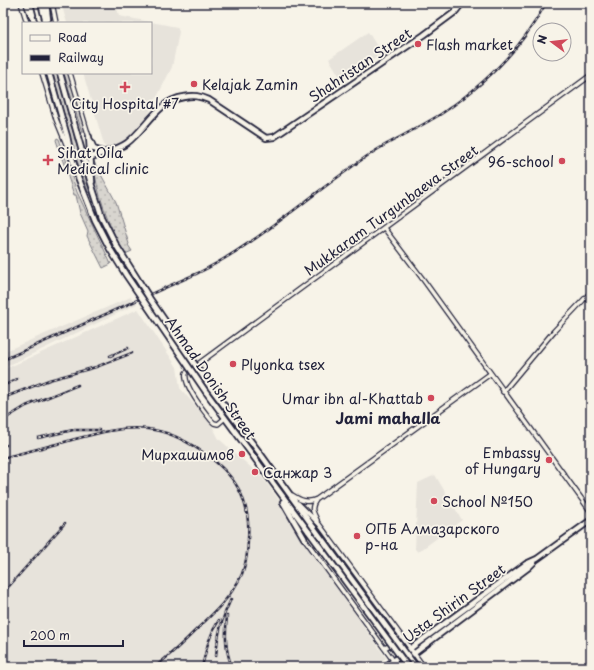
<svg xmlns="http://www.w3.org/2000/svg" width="594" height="670" viewBox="0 0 594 670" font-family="'Playpen Sans',sans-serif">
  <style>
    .built { fill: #e7e3db }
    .grass { fill: url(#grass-dots); stroke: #7d7c85 }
    .forest { fill: url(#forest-firs); stroke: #7d7c85 }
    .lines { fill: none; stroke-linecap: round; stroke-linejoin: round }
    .minor-casing { stroke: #22223b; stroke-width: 6 }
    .major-casing { stroke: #22223b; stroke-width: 8 }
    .minor { stroke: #f7f3e8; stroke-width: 3.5 }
    .major { stroke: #f7f3e8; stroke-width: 4.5 }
    .rail-casing { stroke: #22223b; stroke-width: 2.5 }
    .rail { stroke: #f7f3e8; stroke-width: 1; stroke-dasharray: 3; stroke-linecap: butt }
    .major-bridge-casing { stroke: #22223b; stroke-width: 8; stroke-linecap: butt }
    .major-bridge { stroke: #f7f3e8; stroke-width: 4.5 }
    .poi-dot { fill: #d1495b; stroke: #f7f3e8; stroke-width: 1.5 }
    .labels { text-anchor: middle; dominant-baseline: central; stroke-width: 3.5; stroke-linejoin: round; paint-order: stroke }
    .poi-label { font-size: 14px; fill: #22223b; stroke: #f7f3e8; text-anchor: start }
    .street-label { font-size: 14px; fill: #22223b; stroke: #f7f3e8 }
    .neighbourhood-label { font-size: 15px; font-weight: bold; fill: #22223b; stroke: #f7f3e8 }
  </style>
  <defs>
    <pattern id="grass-dots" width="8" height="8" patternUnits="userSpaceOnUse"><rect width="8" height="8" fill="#d8d5cf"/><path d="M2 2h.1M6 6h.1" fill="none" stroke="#b9b7b3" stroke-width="1.8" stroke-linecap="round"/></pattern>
    <pattern id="forest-firs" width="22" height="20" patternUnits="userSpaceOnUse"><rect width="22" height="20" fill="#d8d5cf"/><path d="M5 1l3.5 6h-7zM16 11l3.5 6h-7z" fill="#b9b7b3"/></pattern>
  </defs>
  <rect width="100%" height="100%" fill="#f7f3e8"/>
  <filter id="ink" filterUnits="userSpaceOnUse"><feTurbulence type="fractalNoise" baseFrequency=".025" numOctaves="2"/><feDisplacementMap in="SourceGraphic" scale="8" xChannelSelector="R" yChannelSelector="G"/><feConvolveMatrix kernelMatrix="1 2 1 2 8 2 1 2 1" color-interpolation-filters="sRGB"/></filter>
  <g filter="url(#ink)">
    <!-- built -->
    <path class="built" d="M61 3H85L88 8 103 3H116L119 16 177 27 179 32 172 67 145 121 133 134 118 145 105 148 83 73H151V23H67Z
      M368 32 382 54 342 80 329 59Z
      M131 297 137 304 3 368V352Z
      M138 309 177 367 180 388 211 424 219 439 263 478 288 513 295 528 386 658 374 667H3V370Z
      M435 475 462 520 418 552 415 549 418 483Z"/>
    <!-- grass -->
    <path class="grass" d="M53 73H57L93 205 74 152Z
      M57 138 59 139 77 192 111 264 103 268 87 236 88 231 80 213 76 195H74L56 140Z
      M93 160 116 202 129 244 128 245 132 251 125 254C109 227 96 192 93 160Z"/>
    <!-- forest -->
    <path class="forest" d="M64 73H68L85 130 82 132Z"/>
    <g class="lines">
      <defs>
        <path id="minor" d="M21 3 27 23
          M52 3 56 23
          M42 73 56 119 69 151
          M70 73 89 137
          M384 228 422 278 591 512
          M503 392 554 331 591 292
          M225 418 218 424 214 423 211 420C203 410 183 385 186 373L591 75
          M292 495C300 500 307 504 317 499L490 374
          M316 500C310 508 313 512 317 520
          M298 503 319 524 424 667
          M304 538 398 667
          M384 648 394 644 401 635"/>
        <path id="major" d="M26 3 35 23
          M30 3 33 15
          M41 3 46 23
          M46 3 48 19
          M49 73 67 136 71 155 78 177 95 220 110 249
          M60 73 90 180 102 217 116 245
          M89 137 92 182
          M90 140 94 149 102 152
          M90 158C102 152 116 151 127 143 147 128 157 101 184 97 194 95 200 96 209 100L266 138 274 137 424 35 455 12 462 3
          M211 388 262 456 314 528
          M206 392 309 532
          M283 502 304 538
          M385 667 526 564 537 559 591 520
          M396 667 529 567 534 562"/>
      </defs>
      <!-- minor casing -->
      <use href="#minor" class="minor-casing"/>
      <!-- major casing -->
      <use href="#major" class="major-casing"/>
      <!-- minor -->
      <use href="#minor" class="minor"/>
      <!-- major -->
      <use href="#major" class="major"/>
      <defs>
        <path id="rail" d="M110 356 128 348
          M3 360 198 273C251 247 297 206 345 172 358 162 371 153 385 145 404 135 423 125 441 114 483 86 522 48 546 3
          M3 386 17 379
          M3 398 49 380 96 367 132 353
          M3 420 26 406 78 385
          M38 438 73 430H99
          M3 446 6 445
          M3 458C25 452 46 447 68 441 94 434 120 426 148 429 167 431 185 440 201 451 234 473 251 498 248 539 248 551 246 563 242 574 232 596 215 612 198 628 184 642 170 655 155 667
          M3 593 65 523
          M227 616C225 634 225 650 232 667
          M216 656C217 636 222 617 231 599
          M202 667C206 650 209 635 219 620"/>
      </defs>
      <!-- rail casing -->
      <use href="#rail" class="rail-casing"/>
      <!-- rail -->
      <use href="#rail" class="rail"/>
      <defs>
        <path id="major-bridge" d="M116 245 150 299 211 388
          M110 249 126 275 206 392
          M314 528 416 667
          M309 532 408 667"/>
      </defs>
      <!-- major-bridge casing -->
      <use href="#major-bridge" class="major-bridge-casing"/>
      <!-- major-bridge -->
      <use href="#major-bridge" class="major-bridge"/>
    </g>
  </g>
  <!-- markers -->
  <g class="poi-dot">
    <circle cx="418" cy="44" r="4"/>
    <circle cx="194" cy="84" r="4"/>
    <path d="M123 81h4v4h4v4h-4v4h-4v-4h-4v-4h4z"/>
    <path d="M46 154h4v4h4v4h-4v4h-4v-4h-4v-4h4z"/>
    <circle cx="562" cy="161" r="4"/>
    <circle cx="233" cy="364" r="4"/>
    <circle cx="431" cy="398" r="4"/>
    <circle cx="242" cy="454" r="4"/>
    <circle cx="549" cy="460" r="4"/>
    <circle cx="255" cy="472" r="4"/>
    <circle cx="434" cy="501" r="4"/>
    <circle cx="357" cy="536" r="4"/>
  </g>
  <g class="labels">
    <!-- poi labels -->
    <g class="poi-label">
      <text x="426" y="44">Flash market</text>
      <text x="202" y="84">Kelajak Zamin</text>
      <text x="125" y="103" text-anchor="middle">City Hospital #7</text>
      <text x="57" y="152">Sihat Oila<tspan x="57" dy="16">Medical clinic</tspan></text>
      <text x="554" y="161" text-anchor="end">96-school</text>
      <text x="241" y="364">Plyonka tsex</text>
      <text x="423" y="398" text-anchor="end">Umar ibn al-Khattab</text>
      <text x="541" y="452" text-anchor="end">Embassy<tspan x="541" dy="16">of Hungary</tspan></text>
      <text x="234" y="454" text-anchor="end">Мирхашимов</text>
      <text x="263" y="472">Санжар 3</text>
      <text x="442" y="501">School №150</text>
      <text x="365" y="528">ОПБ Алмазарского<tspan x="365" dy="16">р-на</tspan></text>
    </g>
    <!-- street labels -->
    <g class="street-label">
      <text transform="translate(360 65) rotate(-34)">Shahristan Street</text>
      <text transform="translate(391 210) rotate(-36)">Mukkaram Turgunbaeva Street</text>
      <text transform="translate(211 378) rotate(55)">Ahmad Donish Street</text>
      <text transform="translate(454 603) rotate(-36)">Usta Shirin Street</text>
    </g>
    <!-- neighbourhood labels -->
    <g class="neighbourhood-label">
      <text x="388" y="417">Jami mahalla</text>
    </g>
  </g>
  <!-- margin -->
  <rect width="594" height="670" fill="none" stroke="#f7f3e8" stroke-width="16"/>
  <rect x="8" y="8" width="578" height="654" fill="none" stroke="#22223b" stroke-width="1.5" filter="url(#ink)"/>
  <!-- legend -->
  <rect x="22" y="22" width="130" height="52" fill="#f7f3e8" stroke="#a29fa3"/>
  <rect x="30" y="35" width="20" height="6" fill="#f7f3e8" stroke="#a29fa3"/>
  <text x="58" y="42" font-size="12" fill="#22223b">Road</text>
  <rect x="30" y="55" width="20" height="6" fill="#22223b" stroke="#a29fa3"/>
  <text x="58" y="62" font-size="12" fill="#22223b">Railway</text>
  <!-- north arrow -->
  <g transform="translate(552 42) rotate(285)"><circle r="19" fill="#f7f3e8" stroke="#a29fa3"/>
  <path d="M0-3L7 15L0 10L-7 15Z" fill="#d1495b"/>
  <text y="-6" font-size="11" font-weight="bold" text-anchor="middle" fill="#22223b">N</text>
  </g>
  <!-- scale -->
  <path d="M24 640v6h99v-6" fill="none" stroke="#22223b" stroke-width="2"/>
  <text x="30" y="640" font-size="12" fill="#22223b" stroke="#f7f3e8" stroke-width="3" paint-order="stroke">200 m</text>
</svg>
